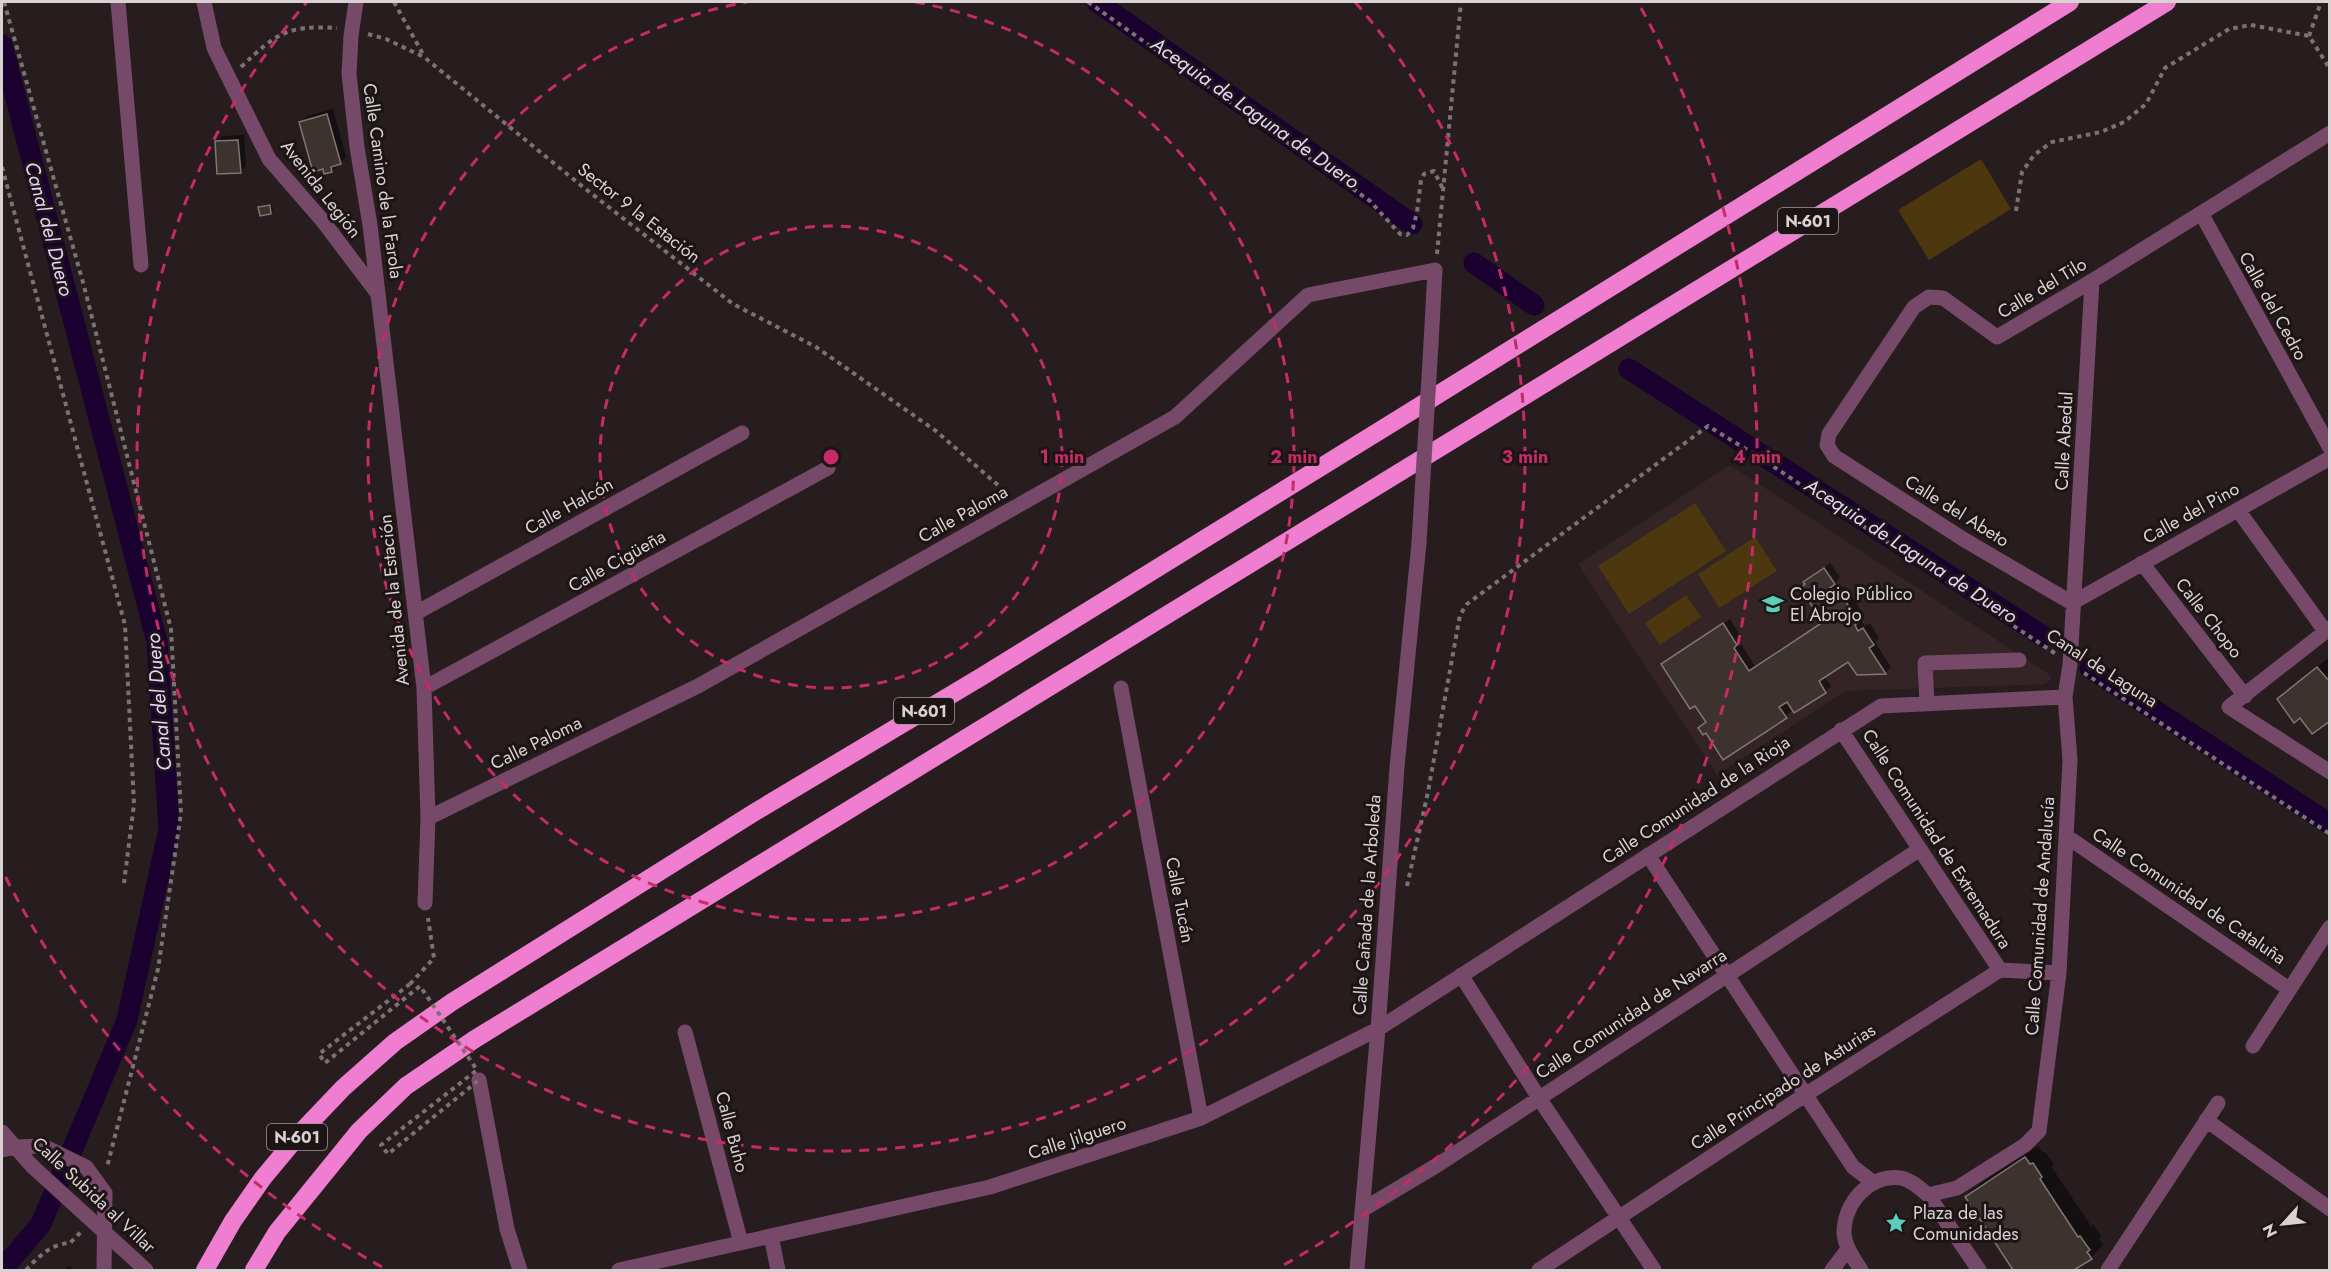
<svg xmlns="http://www.w3.org/2000/svg" width="2331" height="1272" viewBox="0 0 2331 1272" font-family="Jost,sans-serif">
  <style>
    .built { fill: #342426 }
    .green { fill: #4d370e }
    .shadow { fill: #0007 }
    .lines { fill: none; stroke-linecap: round; stroke-linejoin: round }
    .canal { stroke: #1a012f; stroke-width: 21 }
    .building { fill: #3c332f; stroke: #807672; stroke-width: 1.5 }
    .path { stroke: #7b7273; stroke-width: 4; stroke-dasharray: 4.5 4.5; stroke-linecap: butt }
    .minor { stroke: #764969; stroke-width: 15 }
    .highway { stroke: #ef7dd0; stroke-width: 18 }
    .path-bridge { stroke: #7b7273; stroke-width: 4; stroke-dasharray: 4.5 4.5; stroke-linecap: butt }
    .minor-bridge { stroke: #764969; stroke-width: 15 }
    .ring { fill: none; stroke: #c42b67; stroke-width: 3; stroke-dasharray: 10 8 }
    .labels { text-anchor: middle; dominant-baseline: central; stroke-width: 6; stroke-linejoin: round; paint-order: stroke }
    .shield { fill: #1d1415; stroke: #a1999a; stroke-width: 1.5 }
    .shield-label { font-size: 16px; font-weight: bold; fill: #d9d2d3 }
    .street-label { font-size: 18px; fill: #d9d2d3; stroke: #1d1415 }
    .poi-label { font-size: 18px; fill: #d9d2d3; stroke: #1d1415; text-anchor: start }
    .water-label { font-size: 20px; font-style: italic; fill: #e3d2fa; stroke: #1d1415 }
    .centre { fill: #c42b67; stroke: #1d1415; stroke-width: 3 }
    .ring-label { font-size: 18px; text-anchor: middle; font-weight: bold; fill: #c42b67; stroke: #1d1415; stroke-width: 6; stroke-linejoin: round; paint-order: stroke }
  </style>
  <rect width="100%" height="100%" fill="#271d1e"/>
  <!-- built -->
  <path class="built" d="M1730 465 2050 675V680L2045 684 1845 691 1717 775 1578 564Z"/>
  <!-- green -->
  <path class="green" d="M1981 159 2011 209 1929 260 1898 210Z
    M1695 503 1726 551 1629 614 1598 566Z
    M1755 537 1777 571 1719 608 1698 574Z
    M1686 595 1701 617 1660 645 1645 623Z"/>
  <!-- shadow -->
  <path class="shadow" d="M333 109 346 157 332 171 301 122 307 116Z
    M244 135 246 166 240 172 216 142 222 136Z
    M272 204 273 210 270 213 260 208Z
    M1830 563 1840 577 1836 582 1840 589 1845 586 1864 615 1860 619 1865 626 1870 623 1879 638 1875 642 1891 667 1886 673 1858 674 1849 660 1824 676 1831 686 1825 691 1795 711 1793 709 1786 717 1706 731 1700 728 1707 721 1663 664 1730 619 1742 638 1739 641 1755 666 1824 621 1805 582Z
    M2327 659 2330 662V719L2300 716 2279 699Z
    M2038 1146 2043 1153 2045 1152 2054 1164 2051 1166 2091 1226 2093 1224 2101 1236 2099 1239 2103 1245 2091 1258 2071 1270H2015L1967 1197 1979 1184Z
    M68 1266 75 1270H64Z"/>
  <g class="lines">
    <!-- canal -->
    <path class="canal" d="M1097 2 1412 224
      M2 45 157 642 169 829 127 1020 41 1224 2 1270
      M1474 263 1534 305
      M1629 369 2043 636
      M2090 668 2330 824"/>
  </g>
  <!-- building -->
  <path class="building" d="M327 114 341 164 331 167 332 172 324 174 323 169 313 172 299 122Z
    M238 140 241 173 217 174 215 141Z
    M270 205 271 214 260 216 258 207Z
    M1824 568 1835 584 1830 588 1834 594 1839 591 1859 622 1855 625 1858 631 1863 628 1874 645 1869 648 1886 674 1857 675 1848 662 1819 681 1826 693 1794 713 1787 702 1779 707 1787 718 1723 760 1706 733 1703 735 1698 728 1706 722 1695 706 1690 709 1661 664 1723 623 1737 645 1734 648 1749 671 1823 622 1798 585 1801 587 1805 584 1803 582Z
    M2317 667 2330 682V721L2312 734 2300 718 2294 723 2277 699Z
    M2025 1157 2030 1164 2033 1163 2042 1177 2040 1179 2078 1237 2080 1236 2090 1250 2087 1252 2092 1259 2074 1270H2013L1979 1218 1977 1220 1967 1205 1970 1204 1965 1197Z"/>
  <g class="lines">
    <!-- path -->
    <path class="path" d="M4 2 84 286 171 629 181 813 158 969 107 1167
      M394 2 424 56
      M1088 2 1370 201 1400 234 1407 235 1413 228 1417 212 1421 180 1424 174 1434 171 1443 189
      M368 34 386 39 424 57 583 187 733 304 816 347 936 431 1007 493
      M2309 36 2321 2
      M241 67C277 33 287 25 337 28
      M2 167 125 625 134 804 124 883
      M2016 211 2022 172 2034 155 2052 142 2101 132 2124 122 2146 104 2165 68 2229 29 2251 25 2309 36 2330 69
      M1437 254 1461 2
      M2084 673 2330 834
      M1407 886 1428 792 1460 615 1467 604 1708 426 1759 457 2056 654
      M410 984 434 958 428 918
      M26 1270C38 1257 51 1244 70 1243L81 1232"/>
    <!-- minor -->
    <path class="minor" d="M118 2 141 265
      M204 2 214 48 269 159 322 220 378 294
      M356 2 351 36 349 74 357 147 370 225 424 688 428 818 425 903
      M2201 213 2330 448
      M2238 510 2325 631
      M2142 563 2245 696
      M2072 603 1963 539 1834 456 1827 445 1829 434 1914 307 1929 297 1943 298 1997 337 2092 281 2330 133
      M2072 603 2330 458
      M416 613 742 433
      M2330 628 2229 707 2330 772
      M424 688 828 468
      M1121 688 1201 1118
      M1927 704 1925 663 2019 660
      M1841 730 2000 970
      M428 818 698 686 1175 417 1308 295 1435 270 1431 344
      M2066 836 2289 989
      M1648 855 1853 1167 1874 1183
      M1461 975 1539 1098 1654 1270
      M685 1032 741 1243
      M2253 1046 2330 927
      M479 1080 507 1229 520 1270
      M2206 1120 2330 1209
      M2 1132 32 1166
      M2 1150 16 1147 43 1146 86 1167 105 1193 104 1270
      M1928 1195 1957 1188 2025 1145 2039 1131 2059 973 2070 760 2065 697 2070 664 2092 281
      M1362 1210 1439 1164 1920 849
      M771 1236 778 1270
      M619 1270 990 1187 1201 1118 1378 1029 1881 706 2065 697
      M1357 1270 1378 1029 1397 767 1419 543
      M1539 1270 1805 1095 2000 970 2059 973
      M1832 1270 1848 1249
      M1861 1270C1854 1259 1845 1247 1844 1233 1844 1203 1869 1174 1901 1178 1911 1180 1920 1188 1928 1195L1979 1270
      M2108 1270 2218 1103"/>
    <!-- highway -->
    <path class="highway" d="M205 1270 233 1221 263 1178 303 1130 343 1088 395 1042 452 1002 755 812 981 677 1397 420 2070 2
      M254 1270 277 1232 359 1131 406 1086 475 1039 2167 2"/>
    <!-- path-bridge -->
    <path class="path-bridge" d="M410 984 319 1054 325 1063 420 986 477 1070 381 1145 388 1154 479 1080"/>
    <!-- minor-bridge -->
    <path class="minor-bridge" d="M1419 543 1431 344
      M32 1166 146 1270"/>
  </g>
  <!-- distance rings -->
  <g class="ring">
    <circle cx="831" cy="457" r="231"/>
    <path d="M915 2A463 463 0 1 1 747 2"/>
    <path d="M1355 2A694 694 0 1 1 307 2"/>
    <path d="M382 1267A926 926 0 0 1 2 870M1641 8A926 926 0 0 1 1280 1267"/>
  </g>
  <!-- icons -->
  <defs>
    <symbol id="school-bare" viewBox="-9 -9 18 18"><path d="M0-5L7-2L0 1L-7-2ZM-4 1L0 2.5L4 1V4Q0 6-4 4Z" fill="#5ccebb" stroke="#1d1415" stroke-width="2.5" paint-order="stroke"/></symbol>
    <symbol id="sight-bare" viewBox="-9 -9 18 18"><path d="M0-6L1.8-2.2L6-1.7L2.9 1.2L3.7 5.4L0 3.3L-3.7 5.4L-2.9 1.2L-6-1.7L-1.8-2.2Z" fill="#5ccebb" stroke="#1d1415" stroke-width="2.5" paint-order="stroke"/></symbol>
  </defs>
  <g fill-rule="evenodd">
    <use href="#school-bare" x="1758" y="589" width="30" height="30"/>
    <use href="#sight-bare" x="1881" y="1208" width="30" height="30"/>
  </g>
  <g class="labels">
    <!-- shield labels -->
    <g class="shield">
      <rect x="1778" y="208" width="60" height="26" rx="4.5"/>
      <rect x="894" y="698" width="60" height="26" rx="4.5"/>
      <rect x="267" y="1124" width="60" height="26" rx="4.5"/>
    </g>
    <g class="shield-label">
      <text x="1808" y="221">N-601</text>
      <text x="924" y="711">N-601</text>
      <text x="297" y="1137">N-601</text>
    </g>
    <!-- street labels -->
    <g class="street-label">
      <text transform="translate(383 181) rotate(82)">Calle Camino de la Farola</text>
      <text transform="translate(321 189) rotate(52)">Avenida Legión</text>
      <text transform="translate(639 213) rotate(38)">Sector 9 la Estación</text>
      <text transform="translate(2042 288) rotate(-31)">Calle del Tilo</text>
      <text transform="translate(2273 306) rotate(61)">Calle del Cedro</text>
      <text transform="translate(2064 441) rotate(-87)">Calle Abedul</text>
      <text transform="translate(569 506) rotate(-29)">Calle Halcón</text>
      <text transform="translate(1957 511) rotate(32)">Calle del Abeto</text>
      <text transform="translate(2191 513) rotate(-29)">Calle del Pino</text>
      <text transform="translate(963 514) rotate(-29)">Calle Paloma</text>
      <text transform="translate(617 561) rotate(-29)">Calle Cigüeña</text>
      <text transform="translate(394 600) rotate(-96)">Avenida de la Estación</text>
      <text transform="translate(2209 618) rotate(52)">Calle Chopo</text>
      <text transform="translate(2102 668) rotate(33)">Canal de Laguna</text>
      <text transform="translate(536 743) rotate(-26)">Calle Paloma</text>
      <text transform="translate(1696 800) rotate(-33)">Calle Comunidad de la Rioja</text>
      <text transform="translate(1937 839) rotate(57)">Calle Comunidad de Extremadura</text>
      <text transform="translate(2189 896) rotate(34)">Calle Comunidad de Cataluña</text>
      <text transform="translate(1180 900) rotate(79)">Calle Tucán</text>
      <text transform="translate(1367 905) rotate(-86)">Calle Cañada de la Arboleda</text>
      <text transform="translate(2040 916) rotate(-86)">Calle Comunidad de Andalucía</text>
      <text transform="translate(1631 1014) rotate(-33)">Calle Comunidad de Navarra</text>
      <text transform="translate(1783 1087) rotate(-33)">Calle Principado de Asturias</text>
      <text transform="translate(732 1132) rotate(75)">Calle Buho</text>
      <text transform="translate(1077 1138) rotate(-18)">Calle Jilguero</text>
      <text transform="translate(94 1195) rotate(43)">Calle Subida al Villar</text>
    </g>
    <!-- poi labels -->
    <g class="poi-label">
      <text x="1790" y="594">Colegio Público<tspan x="1790" dy="21">El Abrojo</tspan></text>
      <text x="1913" y="1213">Plaza de las<tspan x="1913" dy="21">Comunidades</tspan></text>
    </g>
    <!-- water labels -->
    <g class="water-label">
      <text transform="translate(1255 113) rotate(35)">Acequia de Laguna de Duero</text>
      <text transform="translate(49 229) rotate(75)">Canal del Duero</text>
      <text transform="translate(1911 551) rotate(33)">Acequia de Laguna de Duero</text>
      <text transform="translate(159 702) rotate(-95)">Canal del Duero</text>
    </g>
  </g>
  <circle cx="831" cy="457" r="9" class="centre"/>
  <g class="ring-label">
    <text x="1062" y="463">1 min</text>
    <text x="1294" y="463">2 min</text>
    <text x="1525" y="463">3 min</text>
    <text x="1757" y="463">4 min</text>
  </g>
  <!-- border -->
  <rect width="2331" height="1272" fill="none" stroke="#d9d2d3" stroke-width="6"/>
  <!-- north arrow -->
  <g transform="translate(2283 1224) rotate(243)" stroke="#1d1415" stroke-width="4.5" paint-order="stroke">
  <path d="M0-4.5L10 22L0 15L-10 22Z" fill="#d9d2d3"/>
  <text y="-9" font-size="16" font-weight="bold" text-anchor="middle" fill="#d9d2d3">N</text>
  </g>
</svg>
